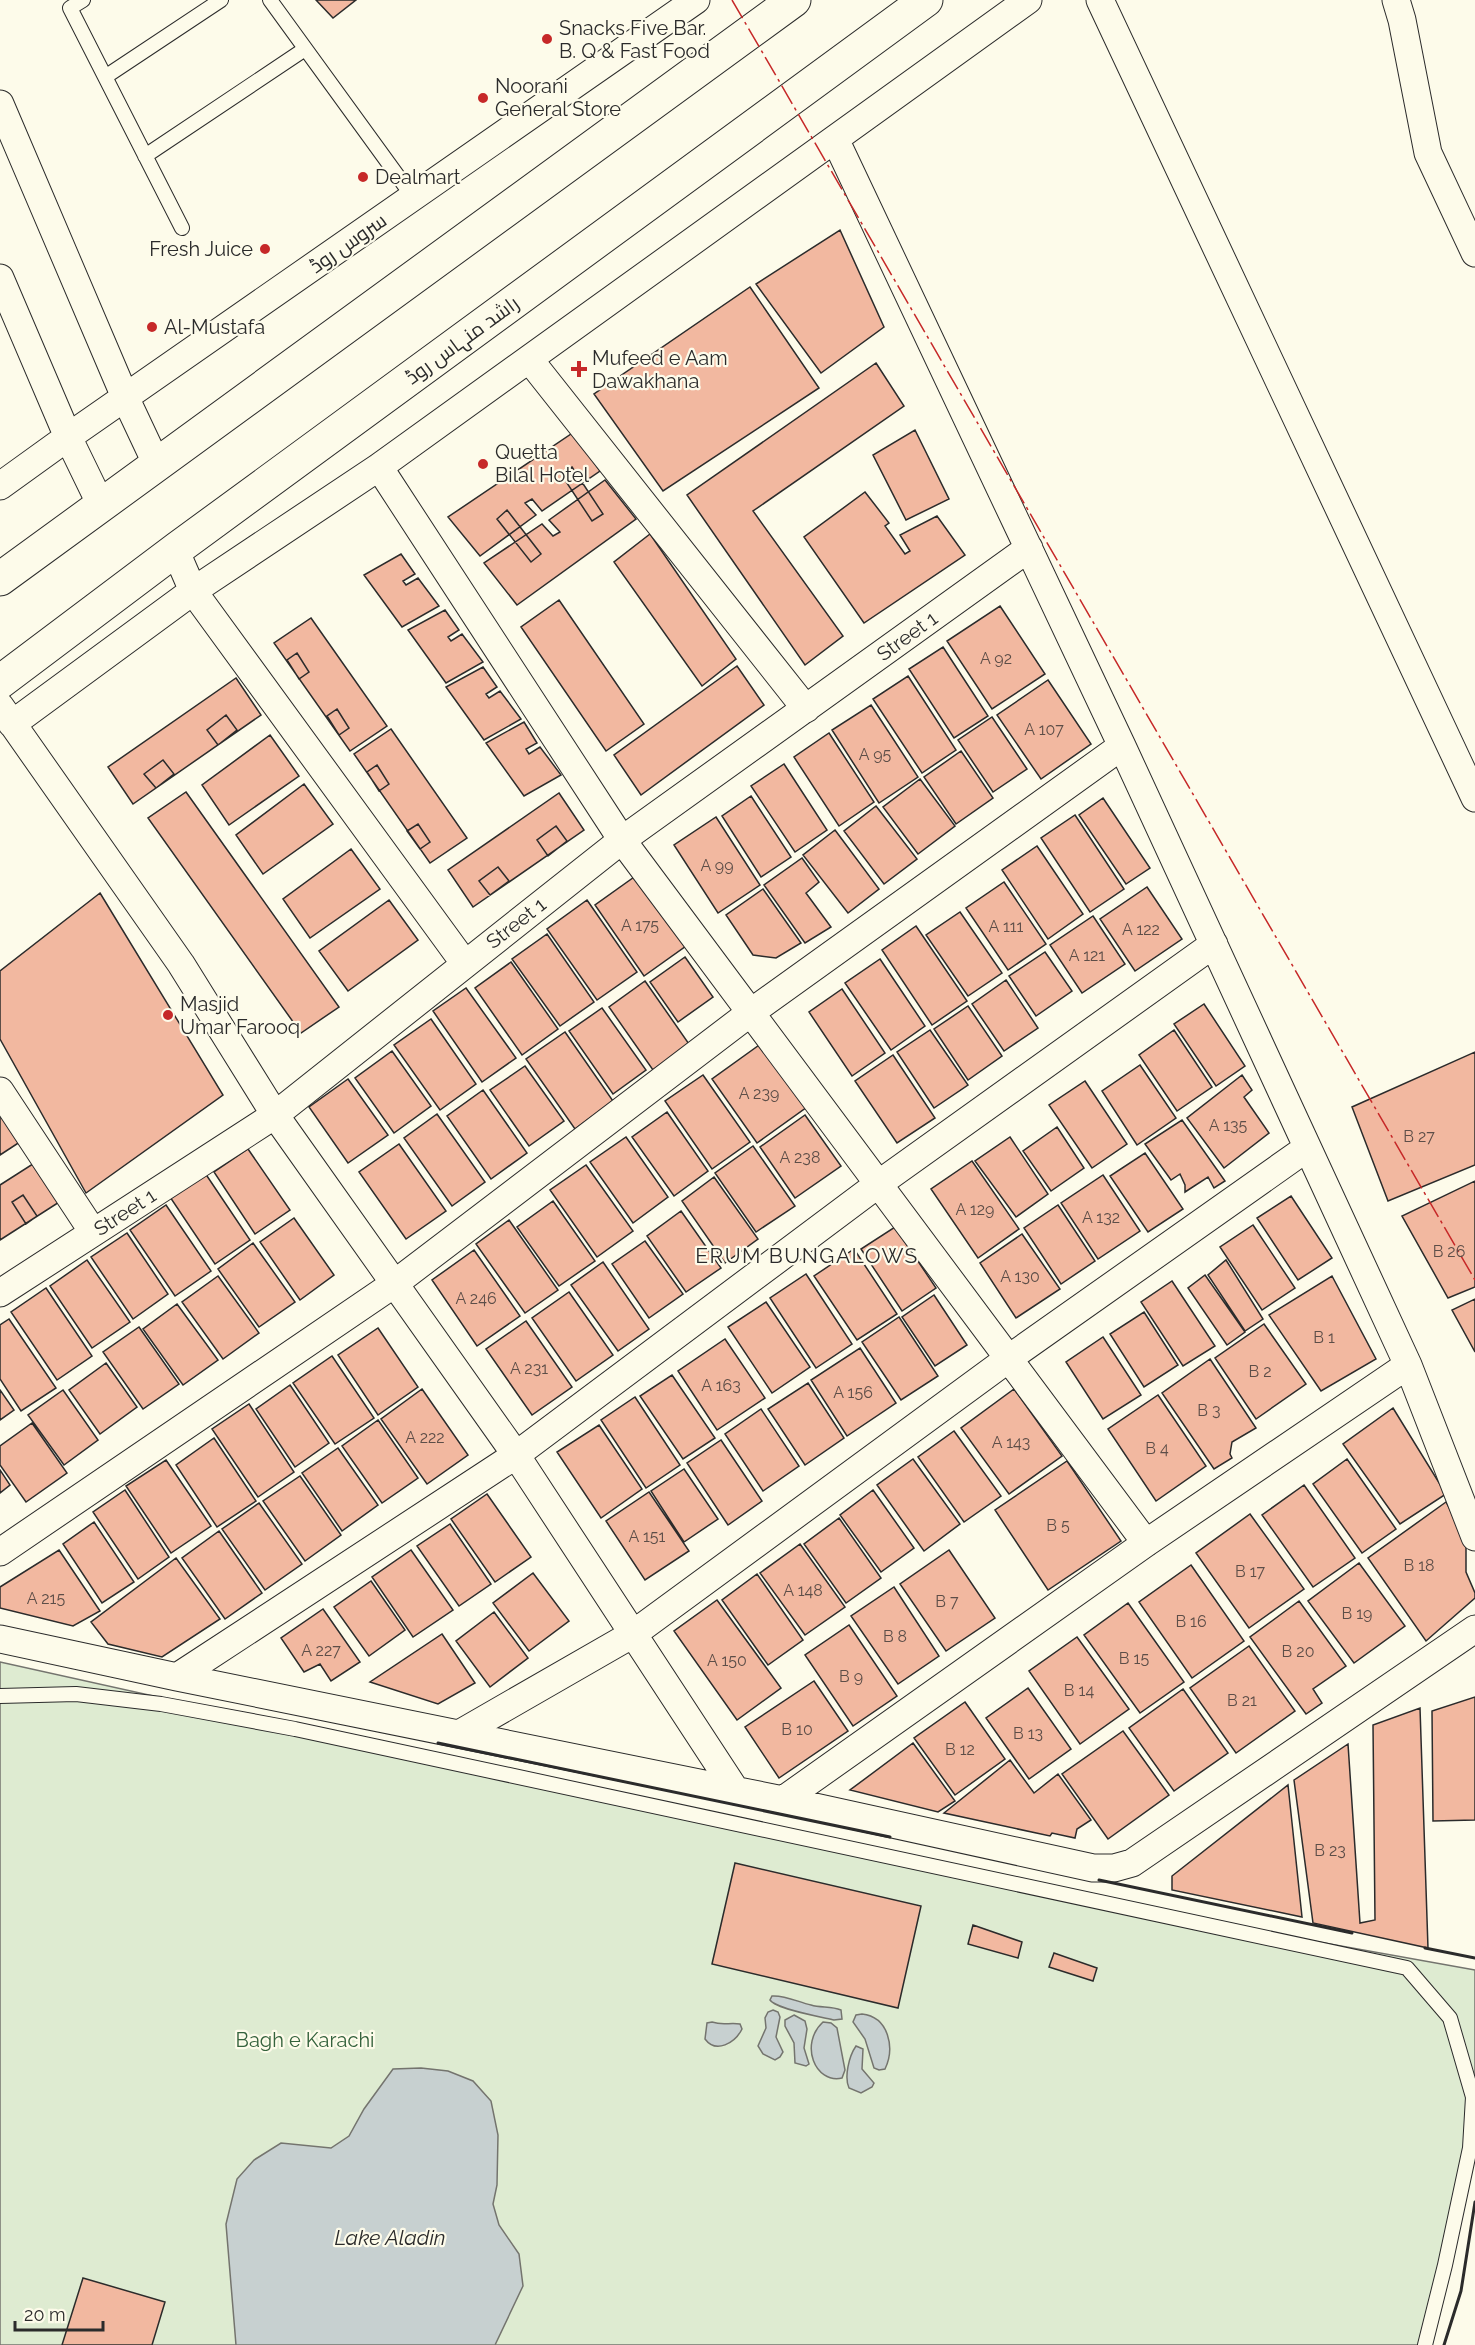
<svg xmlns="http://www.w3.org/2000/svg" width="1475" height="2345" viewBox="0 0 1475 2345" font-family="Raleway,Cairo,sans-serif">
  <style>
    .green { fill: #deebd1; stroke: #74746e; stroke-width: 1.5 }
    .water { fill: #c7d0d0; stroke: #74746e; stroke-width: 1.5 }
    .building { fill: #f2b8a0; stroke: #2b2b2b; stroke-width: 1.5 }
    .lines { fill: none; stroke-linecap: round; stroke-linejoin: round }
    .service-casing { stroke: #2b2b2b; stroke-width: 16 }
    .minor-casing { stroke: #2b2b2b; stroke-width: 29 }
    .primary-casing { stroke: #2b2b2b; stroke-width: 35 }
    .service { stroke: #fdfbea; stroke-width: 14 }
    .minor { stroke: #fdfbea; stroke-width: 27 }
    .primary { stroke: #fdfbea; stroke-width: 33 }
    .wall { stroke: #2b2b2b; stroke-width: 3 }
    .power { stroke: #c62828; stroke-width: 1.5; stroke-dasharray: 21 4.5 3 4.5; stroke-linecap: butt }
    .poi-dot { fill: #c62828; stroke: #fdfbea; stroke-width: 2 }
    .labels { text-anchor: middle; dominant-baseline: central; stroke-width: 4.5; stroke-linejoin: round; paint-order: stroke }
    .number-label { font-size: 16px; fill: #5d4e48 }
    .poi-label { font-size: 20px; fill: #2b2b2b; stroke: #fdfbea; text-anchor: start }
    .street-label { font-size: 20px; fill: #2b2b2b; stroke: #fdfbea }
    .park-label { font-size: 20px; fill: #34623c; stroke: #fdfbea }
    .neighbourhood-label { font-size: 21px; letter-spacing: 1.5px; fill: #2b2b2b; stroke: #fdfbea }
    .water-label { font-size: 21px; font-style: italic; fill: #2b2b2b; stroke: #fdfbea }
  </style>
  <rect width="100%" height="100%" fill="#fdfbea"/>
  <!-- green -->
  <path class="green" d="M0 1662 714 1820 1134 1909 1475 1970V2120L1425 2345H0Z"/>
  <!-- water -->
  <path class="water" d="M772 1996C785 1995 798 2002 811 2005 821 2008 831 2006 841 2010L842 2019 834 2020C821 2017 776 2009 770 2000Z
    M773 2010 778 2012 780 2017 776 2037 783 2052 780 2057 775 2060 763 2054 758 2046 766 2028 765 2018 768 2012Z
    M862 2014C889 2017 895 2048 885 2069L879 2070 874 2068 865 2039 853 2022 856 2015Z
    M794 2015 805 2021 807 2029 804 2048 809 2064 806 2066 795 2063 794 2043 785 2026V2020Z
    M712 2022C724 2026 729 2022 740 2024L742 2029C735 2043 716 2054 705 2039L707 2023Z
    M823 2022 831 2023 837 2028 845 2070 842 2078C815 2084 799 2044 823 2022Z
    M856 2046 863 2049 862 2069 874 2083 872 2087 861 2093 849 2088C844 2077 849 2056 856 2046Z
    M421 2068 448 2071 473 2081 491 2101 498 2135 497 2185 493 2204 499 2225 519 2254 523 2286 495 2345H236L226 2224 237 2179 254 2160 281 2143 331 2148 349 2136 364 2109 393 2069Z"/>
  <!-- building -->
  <path class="building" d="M316 0H356L333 18Z
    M840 230 884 327 821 373 756 284Z
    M750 287 819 388 663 491 594 394Z
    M876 363 904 406 753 511 843 636 805 665 687 495Z
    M915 430 949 499 906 520 873 455Z
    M574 432 600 471 542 511 532 499 525 503 536 515 480 556 448 517Z
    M572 467 603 514 592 521 561 474Z
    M605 480 636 519 517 605 484 563 542 524 553 536 560 532 549 520Z
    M865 492 889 523 885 526 905 554 910 551 900 535 937 516 965 555 864 623 804 537Z
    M507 510 541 554 531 562 497 519Z
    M650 534 736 659 702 686 614 562Z
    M401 554 415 574 403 581 406 585 418 578 439 606 402 627 364 575Z
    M559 600 644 724 606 751 521 627Z
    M1000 606 1045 674 992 709 947 641Z
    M445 610 459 630 448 637 451 641 462 634 483 662 446 683 408 630Z
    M311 618 387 726 350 751 274 643Z
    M943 647 988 716 954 738 909 669Z
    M297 653 309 672 299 679 287 660Z
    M737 666 764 705 641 795 614 755Z
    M483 667 497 687 486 694 489 698 500 691 521 719 484 740 446 687Z
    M908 676 956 750 922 773 873 699Z
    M236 678 261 715 133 804 108 767Z
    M1048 680 1091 744 1041 779 997 715Z
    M871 705 918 777 879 803 832 730Z
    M337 709 349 728 339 735 327 716Z
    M226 715 237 730 218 745 207 730Z
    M992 717 1027 769 993 792 958 740Z
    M524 722 537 743 526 749 529 754 540 747 561 775 524 796 486 743Z
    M391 729 467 838 430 863 354 754Z
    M829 733 874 802 839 826 794 757Z
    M270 735 299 776 229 825 202 785Z
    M961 751 993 798 956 824 924 777Z
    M163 760 174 774 156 788 144 774Z
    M784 764 827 830 795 852 751 786Z
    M377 765 389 784 379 791 367 772Z
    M920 779 955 826 918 854 883 807Z
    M304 784 333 824 263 874 236 835Z
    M186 792 339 1007 301 1033 148 818Z
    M559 793 584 830 473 907 448 870Z
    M751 796 791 857 761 877 722 816Z
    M1103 798 1150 868 1126 884 1079 815Z
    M876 806 917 859 884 884 844 831Z
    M1075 815 1124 889 1090 912 1041 838Z
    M716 817 760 885 718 913 674 845Z
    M418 824 430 842 420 849 407 831Z
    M556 826 567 841 548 856 537 840Z
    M835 830 879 889 848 913 803 855Z
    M1037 846 1083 914 1048 939 1002 870Z
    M351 849 380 889 310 938 283 899Z
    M802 858 819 882 806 893 831 927 805 943 764 885Z
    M498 867 509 881 490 895 479 881Z
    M637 875 686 946 644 976 595 905Z
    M1004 882 1046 944 1008 970 966 908Z
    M1147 887 1182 939 1135 971 1100 919Z
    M763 889 801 943 776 958 753 955 726 915Z
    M100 893 223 1095 86 1193 0 1039V971Z
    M389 900 418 940 348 991 319 951Z
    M587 900 637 972 597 1000 547 929Z
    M960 912 1002 973 968 996 926 935Z
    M1093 916 1125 964 1082 993 1050 945Z
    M916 926 967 1001 932 1025 882 950Z
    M547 934 594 1002 560 1026 512 959Z
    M1045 952 1072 991 1036 1016 1009 976Z
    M685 957 713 997 678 1022 650 982Z
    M880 959 925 1026 891 1050 845 983Z
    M511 962 558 1029 522 1055 475 988Z
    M1006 980 1038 1028 1004 1051 972 1004Z
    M645 981 689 1044 653 1070 609 1007Z
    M466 988 516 1058 482 1082 433 1011Z
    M842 989 885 1053 852 1076 809 1012Z
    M1204 1004 1245 1066 1216 1086 1174 1024Z
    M968 1006 1002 1056 968 1080 934 1029Z
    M602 1008 646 1070 613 1094 569 1031Z
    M431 1019 476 1084 440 1110 394 1045Z
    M930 1030 968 1085 934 1108 897 1052Z
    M1174 1030 1212 1087 1177 1111 1139 1055Z
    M565 1032 613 1101 575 1129 526 1059Z
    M762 1043 807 1107 757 1143 712 1079Z
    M392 1051 431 1106 394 1133 355 1078Z
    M1475 1052V1165L1388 1201 1352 1107Z
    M893 1055 935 1118 897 1143 855 1081Z
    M1140 1065 1176 1118 1137 1145 1102 1091Z
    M525 1066 564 1121 529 1146 490 1090Z
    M703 1075 750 1142 712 1169 665 1101Z
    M1242 1075 1252 1090 1244 1097 1269 1133 1224 1168 1187 1118Z
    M348 1079 388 1135 348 1163 309 1107Z
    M1085 1081 1127 1144 1092 1168 1049 1105Z
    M483 1090 527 1153 491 1179 447 1116Z
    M0 1100 26 1138 0 1155Z
    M667 1112 708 1171 674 1196 632 1137Z
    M437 1114 485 1182 452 1206 404 1138Z
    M805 1115 841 1166 795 1198 760 1147Z
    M1182 1120 1225 1181 1214 1188 1208 1177 1185 1192V1185L1180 1174 1171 1180 1145 1144Z
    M1057 1127 1084 1168 1051 1191 1023 1151Z
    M626 1137 668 1197 633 1223 590 1162Z
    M1010 1137 1048 1194 1016 1217 975 1161Z
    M399 1144 446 1211 406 1239 359 1172Z
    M753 1146 795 1206 756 1232 715 1173Z
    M248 1149 290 1210 255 1234 214 1172Z
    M1145 1153 1183 1209 1148 1232 1110 1176Z
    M39 1160 64 1199 0 1240V1185Z
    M972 1161 1019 1229 978 1258 931 1189Z
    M586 1165 633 1231 597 1257 550 1190Z
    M205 1173 250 1240 215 1264 170 1197Z
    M1103 1175 1140 1231 1098 1259 1061 1203Z
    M714 1177 758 1239 725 1263 682 1201Z
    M1475 1181V1287L1448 1298 1402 1216Z
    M23 1195 37 1216 26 1224 12 1202Z
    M1291 1196 1332 1258 1298 1280 1257 1218Z
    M553 1201 595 1261 559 1286 517 1227Z
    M166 1205 211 1271 175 1296 130 1230Z
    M1058 1205 1095 1261 1061 1284 1024 1228Z
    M681 1211 721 1268 686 1292 647 1236Z
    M294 1218 334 1275 300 1300 260 1242Z
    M509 1220 558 1290 525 1313 476 1244Z
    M1253 1225 1295 1288 1262 1310 1220 1247Z
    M895 1227 936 1288 902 1311 861 1249Z
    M127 1233 168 1294 133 1319 91 1257Z
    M1022 1234 1060 1289 1016 1318 980 1263Z
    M645 1241 683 1294 649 1318 612 1264Z
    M253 1243 295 1302 259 1327 218 1269Z
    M854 1249 897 1314 857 1340 814 1276Z
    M474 1250 520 1316 477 1346 432 1280Z
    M87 1260 130 1322 92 1348 50 1286Z
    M1226 1260 1263 1319 1245 1331 1208 1275Z
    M603 1262 649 1329 618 1351 571 1285Z
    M806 1274 852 1344 816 1368 770 1298Z
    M1205 1275 1245 1332 1227 1345 1188 1288Z
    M218 1276 259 1333 223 1359 182 1302Z
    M1332 1276 1376 1359 1321 1391 1269 1315Z
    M1172 1281 1215 1346 1183 1366 1141 1302Z
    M46 1288 92 1356 57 1380 11 1312Z
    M569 1292 613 1355 576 1381 532 1318Z
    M934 1295 967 1345 935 1366 902 1317Z
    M1475 1299V1352L1452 1310Z
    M766 1302 810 1367 772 1393 728 1327Z
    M177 1304 218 1360 183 1385 143 1329Z
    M1144 1312 1178 1365 1144 1387 1110 1334Z
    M899 1317 938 1376 901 1400 862 1342Z
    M9 1319 56 1388 21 1411 0 1379V1325Z
    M526 1321 572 1387 532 1415 486 1349Z
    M1264 1324 1306 1384 1256 1419 1215 1358Z
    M139 1327 179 1384 143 1409 103 1352Z
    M378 1328 418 1387 378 1415 338 1355Z
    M1103 1337 1141 1395 1103 1419 1066 1362Z
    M725 1339 765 1398 717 1430 678 1371Z
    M860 1348 896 1403 847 1436 811 1380Z
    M332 1356 374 1418 335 1444 293 1383Z
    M1210 1359 1256 1428 1232 1442 1230 1454 1232 1458 1214 1469 1162 1393Z
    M106 1363 137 1407 100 1434 69 1390Z
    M672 1375 715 1438 683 1459 640 1396Z
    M808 1383 844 1438 805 1465 768 1409Z
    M290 1385 329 1443 295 1467 256 1409Z
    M422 1389 468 1455 427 1484 381 1419Z
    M1014 1389 1062 1456 1009 1494 961 1428Z
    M0 1390 14 1410 0 1420Z
    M63 1390 98 1440 64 1465 28 1415Z
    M1158 1395 1206 1466 1156 1501 1108 1429Z
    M635 1397 680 1465 646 1488 601 1420Z
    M249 1404 294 1472 258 1497 212 1429Z
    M1393 1408 1446 1494 1400 1524 1343 1444Z
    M761 1409 799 1466 763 1491 725 1434Z
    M378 1420 418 1478 382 1503 342 1446Z
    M32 1423 67 1473 26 1502 0 1465V1446Z
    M599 1425 642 1489 601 1518 557 1452Z
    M954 1431 1001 1496 964 1522 918 1457Z
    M214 1438 256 1501 217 1527 176 1465Z
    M721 1440 762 1501 728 1525 687 1463Z
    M338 1448 378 1505 342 1531 302 1473Z
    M913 1459 960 1524 924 1551 877 1485Z
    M1347 1459 1396 1529 1362 1553 1313 1484Z
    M166 1460 211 1526 171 1553 126 1486Z
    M1067 1461 1121 1541 1048 1590 995 1510Z
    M684 1469 718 1519 684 1542 651 1491Z
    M0 1470 10 1485 0 1493Z
    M300 1476 341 1535 305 1561 263 1501Z
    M1304 1485 1355 1558 1313 1587 1262 1515Z
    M125 1490 169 1557 138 1579 93 1512Z
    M873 1490 914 1548 881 1572 840 1515Z
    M649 1492 689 1551 645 1580 606 1521Z
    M487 1494 531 1557 495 1582 451 1519Z
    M1446 1502 1466 1538V1572L1475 1593V1598L1426 1641 1368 1558Z
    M259 1503 302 1564 265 1590 222 1529Z
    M1250 1514 1304 1589 1249 1628 1196 1553Z
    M839 1518 881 1578 846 1603 804 1544Z
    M94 1522 134 1582 102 1603 63 1544Z
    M450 1524 491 1584 459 1606 417 1546Z
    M219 1531 262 1593 225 1619 182 1558Z
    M800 1544 845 1607 805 1635 760 1573Z
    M59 1550 100 1611 73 1626 0 1608V1587Z
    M411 1550 453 1610 413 1637 372 1577Z
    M949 1550 995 1618 946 1651 900 1584Z
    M176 1558 220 1619 162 1657 108 1644 91 1622Z
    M1359 1563 1405 1626 1354 1663 1308 1601Z
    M1191 1565 1244 1641 1192 1678 1139 1602Z
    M533 1573 569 1621 529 1651 493 1603Z
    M757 1574 803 1640 768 1665 722 1600Z
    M371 1581 405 1630 369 1656 334 1607Z
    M894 1587 939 1656 898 1684 851 1616Z
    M717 1600 781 1688 737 1720 674 1631Z
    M1299 1601 1346 1666 1313 1689 1322 1703 1306 1714 1250 1637Z
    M1128 1603 1184 1682 1140 1713 1084 1635Z
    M323 1609 360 1662 331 1681 320 1664 304 1672 281 1638Z
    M494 1612 528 1658 490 1687 456 1641Z
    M849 1625 897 1696 853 1726 805 1655Z
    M442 1634 475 1683 438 1704 370 1682Z
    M1077 1637 1129 1709 1080 1744 1029 1671Z
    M1249 1646 1295 1711 1236 1753 1190 1688Z
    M814 1681 848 1731 779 1778 745 1727Z
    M1028 1688 1071 1749 1029 1779 986 1718Z
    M1183 1689 1228 1753 1174 1791 1129 1728Z
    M1475 1697V1820L1433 1821 1432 1711Z
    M965 1702 1005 1759 955 1795 914 1738Z
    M1420 1708 1428 1948 1313 1923 1294 1780 1348 1744 1360 1923 1375 1920 1373 1725Z
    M1123 1731 1169 1795 1108 1839 1062 1774Z
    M913 1743 955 1801 938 1812 850 1790Z
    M1010 1760 1034 1793 1058 1774 1091 1820 1077 1829 1075 1838 1052 1833 1050 1836 944 1813Z
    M1288 1785 1302 1917 1172 1890V1876Z
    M735 1863 921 1906 898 2008 712 1964Z
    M973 1925 1022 1942 1018 1958 968 1944Z
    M1054 1953 1097 1968 1093 1981 1049 1967Z
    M83 2278 165 2302 152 2345H62Z"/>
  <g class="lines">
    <defs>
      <path id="service" d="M83 0 70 8 182 228
        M270 0 413 197
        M105 77 221 0
        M145 156 305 49
        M0 1696 76 1694 161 1704 295 1729 1407 1968 1450 2018 1473 2097 1470 2148 1445 2265 1425 2345"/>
      <path id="minor" d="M1100 0 1475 798
        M1396 0 1402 20 1428 153 1475 253
        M0 104 125 397 157 465
        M835 139 1122 746 1408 1365 1475 1537
        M0 278 68 437 101 505
        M529 359 806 709
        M379 467 622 840 1146 1543
        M0 486 68 437 696 0
        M178 548 180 561 193 591 465 964
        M0 706 181 964 275 1115 516 1455 736 1791
        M12 724 193 591 379 467 1028 0
        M0 1091 93 1232
        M0 1293 275 1115 622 840 1029 548
        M0 1552 394 1284 750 1013 1122 746
        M0 1639 177 1677 783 1800 1093 1868H1114L1132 1863 1475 1629
        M177 1677 516 1455 877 1185 1214 944
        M459 1734 633 1634 1008 1359 1307 1148
        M783 1800 1146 1543 1408 1365"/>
      <path id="primary" d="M0 579 794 0
        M0 682 178 548 926 0"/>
    </defs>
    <!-- service casing -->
    <use href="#service" class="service-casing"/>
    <!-- minor casing -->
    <use href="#minor" class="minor-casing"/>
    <!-- primary casing -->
    <use href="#primary" class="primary-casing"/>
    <!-- service -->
    <use href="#service" class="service"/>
    <!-- minor -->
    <use href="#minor" class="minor"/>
    <!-- primary -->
    <use href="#primary" class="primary"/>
    <!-- wall -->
    <path class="wall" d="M438 1743 890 1837
      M1099 1880 1352 1933
      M1425 1948 1475 1958
      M1444 2345 1461 2291 1475 2202"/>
    <!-- power -->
    <path class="power" d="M732 0 1475 1280"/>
  </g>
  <!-- markers -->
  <g class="poi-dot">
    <circle cx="547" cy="39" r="6"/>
    <circle cx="483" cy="98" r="6"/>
    <circle cx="363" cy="177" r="6"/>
    <circle cx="265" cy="249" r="6"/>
    <circle cx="152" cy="327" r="6"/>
    <path d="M576 360h6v6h6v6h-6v6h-6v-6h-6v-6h6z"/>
    <circle cx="483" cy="464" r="6"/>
    <circle cx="168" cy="1015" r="6"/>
  </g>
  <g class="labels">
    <!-- number labels -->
    <g class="number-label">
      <text x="996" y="658">A 92</text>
      <text x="1044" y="729">A 107</text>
      <text x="875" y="754">A 95</text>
      <text x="717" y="865">A 99</text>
      <text x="640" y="925">A 175</text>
      <text x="1006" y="926">A 111</text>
      <text x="1141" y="929">A 122</text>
      <text x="1087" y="955">A 121</text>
      <text x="759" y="1093">A 239</text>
      <text x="1228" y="1125">A 135</text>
      <text x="1419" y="1136">B 27</text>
      <text x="800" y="1157">A 238</text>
      <text x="975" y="1209">A 129</text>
      <text x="1101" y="1217">A 132</text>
      <text x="1449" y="1251">B 26</text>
      <text x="1020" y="1276">A 130</text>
      <text x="476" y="1298">A 246</text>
      <text x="1324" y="1337">B 1</text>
      <text x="529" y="1368">A 231</text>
      <text x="1260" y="1371">B 2</text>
      <text x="721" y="1385">A 163</text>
      <text x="853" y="1392">A 156</text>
      <text x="1209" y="1410">B 3</text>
      <text x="425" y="1437">A 222</text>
      <text x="1011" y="1442">A 143</text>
      <text x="1157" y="1448">B 4</text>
      <text x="1058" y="1525">B 5</text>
      <text x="647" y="1536">A 151</text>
      <text x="1419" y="1565">B 18</text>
      <text x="1250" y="1571">B 17</text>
      <text x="803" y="1590">A 148</text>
      <text x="46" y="1598">A 215</text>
      <text x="947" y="1601">B 7</text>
      <text x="1357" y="1613">B 19</text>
      <text x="1191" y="1621">B 16</text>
      <text x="895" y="1636">B 8</text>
      <text x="321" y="1650">A 227</text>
      <text x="1298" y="1651">B 20</text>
      <text x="1134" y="1658">B 15</text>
      <text x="727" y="1660">A 150</text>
      <text x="851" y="1676">B 9</text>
      <text x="1079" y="1690">B 14</text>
      <text x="1242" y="1700">B 21</text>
      <text x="797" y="1729">B 10</text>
      <text x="1028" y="1733">B 13</text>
      <text x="960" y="1749">B 12</text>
      <text x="1330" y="1850">B 23</text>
    </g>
    <!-- poi labels -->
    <g class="poi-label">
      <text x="559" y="28">Snacks Five Bar.<tspan x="559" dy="23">B. Q &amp; Fast Food</tspan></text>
      <text x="495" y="86">Noorani<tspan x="495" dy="23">General Store</tspan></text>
      <text x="375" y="177">Dealmart</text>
      <text x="253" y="249" text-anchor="end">Fresh Juice</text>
      <text x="164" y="327">Al-Mustafa</text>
      <text x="592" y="358">Mufeed e Aam<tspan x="592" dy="23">Dawakhana</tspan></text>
      <text x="495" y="452">Quetta<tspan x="495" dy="23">Bilal Hotel</tspan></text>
      <text x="180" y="1004">Masjid<tspan x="180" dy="23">Umar Farooq</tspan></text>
    </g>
    <!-- street labels -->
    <g class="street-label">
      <text transform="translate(348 243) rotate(-35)">سروس روڈ</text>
      <text transform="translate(462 340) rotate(-36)">راشد منہاس روڈ</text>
      <text transform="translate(907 636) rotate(-36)">Street 1</text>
      <text transform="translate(516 923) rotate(-38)">Street 1</text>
      <text transform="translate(125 1212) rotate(-33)">Street 1</text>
    </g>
    <!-- park labels -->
    <g class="park-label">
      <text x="305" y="2040">Bagh e Karachi</text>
    </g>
    <!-- neighbourhood labels -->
    <g class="neighbourhood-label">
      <text x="807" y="1255">ERUM BUNGALOWS</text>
    </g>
    <!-- water labels -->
    <g class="water-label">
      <text x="390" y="2237">Lake Aladin</text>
    </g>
  </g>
  <!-- scale -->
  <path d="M15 2321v9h88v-9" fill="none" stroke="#2b2b2b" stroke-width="3"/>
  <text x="24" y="2321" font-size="18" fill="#2b2b2b" stroke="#fdfbea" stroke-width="4.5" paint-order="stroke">20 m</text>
</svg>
